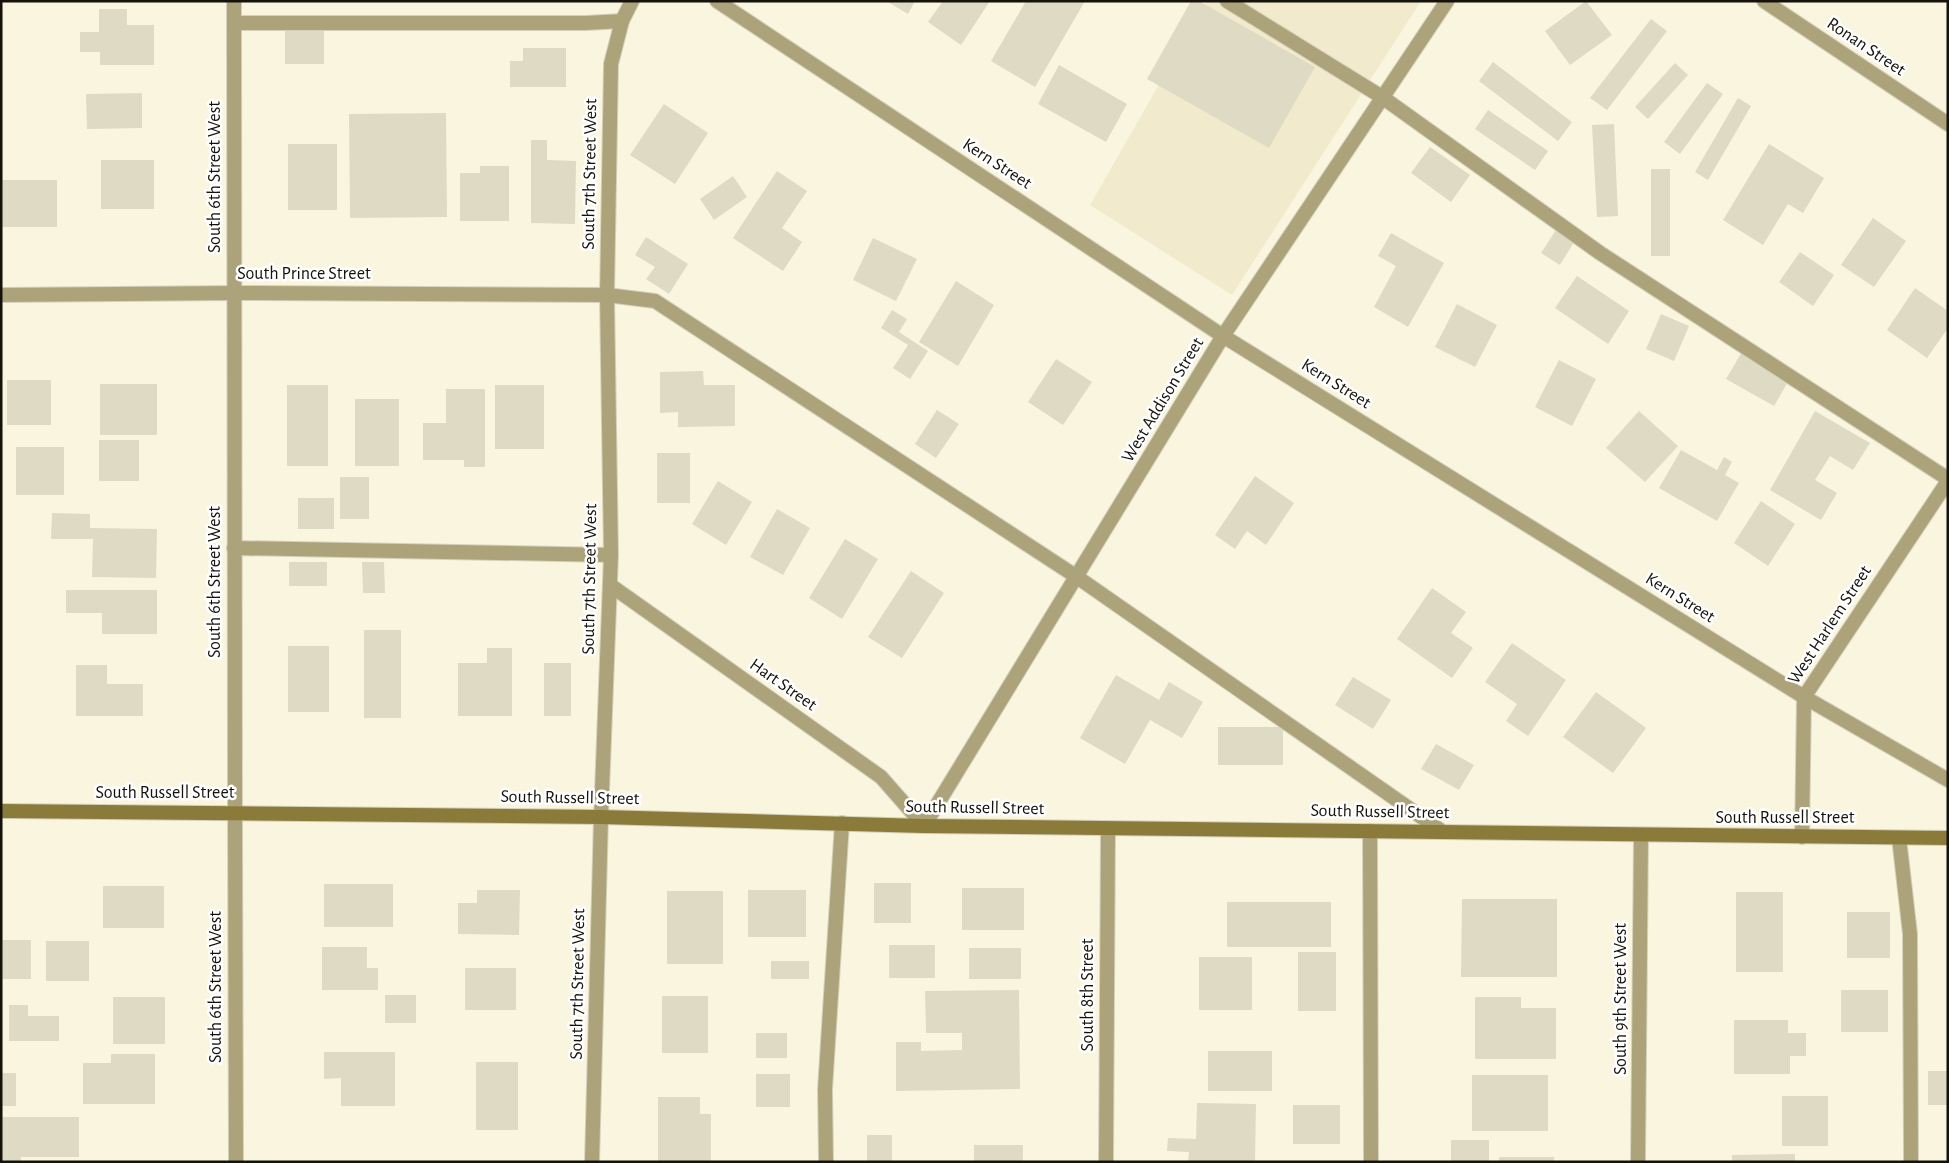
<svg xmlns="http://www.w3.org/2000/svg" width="1949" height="1163" viewBox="0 0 1949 1163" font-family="'Alegreya Sans',sans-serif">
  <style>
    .built { fill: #f1eacc }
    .building { fill: #dfdac4 }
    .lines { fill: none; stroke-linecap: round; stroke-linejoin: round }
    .service-casing { stroke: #d5d1bd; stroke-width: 16 }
    .minor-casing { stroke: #d5d1bd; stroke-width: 16 }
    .tertiary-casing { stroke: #d5d1bd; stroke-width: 16 }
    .secondary-casing { stroke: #d5d1bd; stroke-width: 16 }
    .service { stroke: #ada37a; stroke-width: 14 }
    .minor { stroke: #ada37a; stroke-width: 14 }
    .tertiary { stroke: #ada37a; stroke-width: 14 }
    .secondary { stroke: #8b7b3b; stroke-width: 14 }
    .labels { text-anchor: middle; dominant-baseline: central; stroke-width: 5; stroke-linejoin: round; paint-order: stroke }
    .street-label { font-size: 18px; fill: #14120a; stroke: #fff }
  </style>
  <rect width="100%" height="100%" fill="#faf5df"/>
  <!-- built -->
  <path class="built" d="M1207 1H1421L1232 295 1090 205Z"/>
  <!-- building -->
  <path class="building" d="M886 1H915L908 14Z
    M943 1H990L961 45 928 22Z
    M1026 1H1085L1035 87 991 61Z
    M1191 1H1199L1315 67 1269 148 1147 79Z
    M1586 1 1612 35 1570 65 1545 31Z
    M99 9H127V25H154V65H100V52H80V32H99Z
    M1651 19 1667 31 1607 110 1590 98Z
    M285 31H324V64H285Z
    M523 48H566V87H510V61H523Z
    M1493 62 1572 122 1558 141 1479 81Z
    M1675 63 1688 75 1648 119 1635 107Z
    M1059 65 1127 104 1106 142 1038 104Z
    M1707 83 1723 94 1680 154 1664 142Z
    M142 93V128L87 129 86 94Z
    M1738 98 1751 106 1708 180 1695 172Z
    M664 104 708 133 675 184 630 155Z
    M1488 110 1548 151 1535 170 1475 129Z
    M446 113 447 217 350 218 349 114Z
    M1614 124 1618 216 1597 217 1592 125Z
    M531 140H547V160L576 161 575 224 531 223Z
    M288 144H337V210H288Z
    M1769 144 1824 178 1803 213 1788 204 1763 245 1723 220Z
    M1430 147 1470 175 1451 202 1411 173Z
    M101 160H154V209H101Z
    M480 166H509V221H460V173H480Z
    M1651 169H1670V256H1651Z
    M777 171 807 191 782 228 802 242 783 271 733 238Z
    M733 176 747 197 714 220 700 199Z
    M1 180H57V227H1Z
    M1873 218 1906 241 1874 287 1841 265Z
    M1556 230 1574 242 1560 265 1541 253Z
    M1391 233 1444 263 1408 327 1374 307 1396 266 1378 256Z
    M646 237 688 264 669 294 646 279 655 267 635 255Z
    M873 238 917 259 896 301 853 280Z
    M1800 252 1834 275 1813 306 1779 282Z
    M1577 276 1629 311 1608 344 1555 308Z
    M956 281 994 305 958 366 919 342Z
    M1915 288 1948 311V328L1927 358 1887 330Z
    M1457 304 1497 325 1475 367 1435 347Z
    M892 310 907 319 899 332 928 351 910 379 893 368 908 345 881 328Z
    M1661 314 1689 326 1674 361 1646 349Z
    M1742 352 1789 380 1774 406 1726 379Z
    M1056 359 1092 382 1063 425 1028 402Z
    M1559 360 1596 379 1572 426 1535 407Z
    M703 371 704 385H735V426L678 427V412L660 413V372Z
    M7 380H51V425H7Z
    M100 384H157V435H100Z
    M287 385H328V466H287Z
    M495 385H544V449H495Z
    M446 389H485V467H464V460H423V423H446Z
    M355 399H399V466H355Z
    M937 410 959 424 936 458 915 444Z
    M1639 411 1678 446 1645 482 1606 448Z
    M1815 411 1870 443 1853 470 1830 456 1815 480 1837 493 1821 520 1770 490Z
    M99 440H139V481H99Z
    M16 447H64V495H16Z
    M1681 450 1717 470 1724 457 1732 462 1725 475 1739 483 1717 521 1659 488Z
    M657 453H690V503H657Z
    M1255 476 1294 503 1266 545 1247 531 1235 549 1215 535Z
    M340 477H369V519H340Z
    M718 481 752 502 726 545 692 524Z
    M298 498H334V529H298Z
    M1761 501 1795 524 1768 566 1734 543Z
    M777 509 810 528 783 575 750 557Z
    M52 513 90 514V528L157 529 156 578 92 577 93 539H51Z
    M845 539 878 559 842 619 809 598Z
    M289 562H327V586H289Z
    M362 562H384L385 593H363Z
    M911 571 944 593 902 658 868 637Z
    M1432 588 1466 612 1451 633 1473 648 1452 678 1397 639Z
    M66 590H157V634H102V613H66Z
    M364 630H401V718H364Z
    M1512 643 1566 680 1528 736 1506 721 1517 704 1485 682Z
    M288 646H329V712H288Z
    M487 648H512V716H458V663H487Z
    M544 663H571V716H544Z
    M76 665H107V684H143V716H76Z
    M1116 675 1159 700 1169 682 1203 702 1182 738 1150 720 1125 764 1080 738Z
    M1353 677 1391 700 1373 729 1335 705Z
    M1596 692 1646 728 1613 773 1563 737Z
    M1218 727H1283V765H1218Z
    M1436 744 1474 765 1459 790 1421 769Z
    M874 883H911V923H874Z
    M324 884H393V927H324Z
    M103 886H164V928H103Z
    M962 888H1024V930H962Z
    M477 890H520L519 935 458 934V903H477Z
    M748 890H806V937H748Z
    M667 891H723V964H667Z
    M1736 892H1783V972H1736Z
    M1462 899H1557V977H1461Z
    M1227 902H1331V947H1227Z
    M1847 912H1890V958H1847Z
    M1 940H31V979H1Z
    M46 941H89V981H46Z
    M889 945H935V978H889Z
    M322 947H367V968H378V990H322Z
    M969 948H1021V979H969Z
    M1298 952H1336V1011H1298Z
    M1199 957H1252V1010H1199Z
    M771 961H809V979H771Z
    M465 968H516V1010H465Z
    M1019 990 1020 1089 896 1091V1042H921V1051L962 1050V1033H926L925 991Z
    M1841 990H1888V1032H1841Z
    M385 995H416V1023H385Z
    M662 996H708V1053H662Z
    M113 997H165V1044H113Z
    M1475 997H1521V1008H1556V1059H1475Z
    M9 1005H28V1016H59V1041H9Z
    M1734 1020H1788V1033H1806V1056H1790V1074H1734Z
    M756 1033H787V1058H756Z
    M1208 1051H1272V1091H1208Z
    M324 1052H395V1106H341V1078L324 1079Z
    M111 1054H155V1104H83V1063H111Z
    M476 1062H518V1130H476Z
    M1928 1071H1948V1105H1928Z
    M1 1073H16V1106H1Z
    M756 1074H790V1107H756Z
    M1472 1075H1548V1131H1472Z
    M1782 1096H1828V1146H1782Z
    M658 1097H700V1114H711V1162H658Z
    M1197 1103 1256 1104 1255 1162H1188L1189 1152 1167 1151 1168 1138 1196 1139Z
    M1293 1105H1340V1144H1293Z
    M1 1117H79V1157H21V1162H1Z
    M867 1135H892V1162H867Z
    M1451 1140H1489V1162H1451Z
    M974 1145H1023V1162H974Z
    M1795 1154V1162H1732V1155Z
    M1499 1157H1554V1162H1499Z"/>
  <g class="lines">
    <defs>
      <path id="service" d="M1227 1 1382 97 1600 253 1948 479
        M234 23H586L622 21
        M607 295 655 301 1077 577 1443 832
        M234 548 611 555
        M1370 831 1371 1162
        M1899 838 1910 934 1911 1162
        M826 1162 825 1089 842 823"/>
      <path id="minor" d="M717 1 1223 336 1804 697 1948 780
        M1764 1 1948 124
        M1 295 234 293 607 295
        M610 585 881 777 924 826 1223 336 1447 1
        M235 813 236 1162
        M1802 837 1804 697 1948 481
        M592 1162 601 817 611 555 607 295 611 64 622 21 632 1
        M1106 1162 1108 829
        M1638 1162 1641 836"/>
      <path id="tertiary" d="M234 1 235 813"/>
      <path id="secondary" d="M1 811 601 817 924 826 1948 838"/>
    </defs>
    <!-- service casing -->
    <use href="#service" class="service-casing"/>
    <!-- minor casing -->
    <use href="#minor" class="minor-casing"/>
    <!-- tertiary casing -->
    <use href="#tertiary" class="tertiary-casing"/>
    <!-- secondary casing -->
    <use href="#secondary" class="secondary-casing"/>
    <!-- service -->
    <use href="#service" class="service"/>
    <!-- minor -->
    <use href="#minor" class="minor"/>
    <!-- tertiary -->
    <use href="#tertiary" class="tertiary"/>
    <!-- secondary -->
    <use href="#secondary" class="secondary"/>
  </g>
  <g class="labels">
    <!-- street labels -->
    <g class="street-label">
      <text transform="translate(1866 47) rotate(34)">Ronan Street</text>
      <text transform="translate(997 164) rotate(33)">Kern Street</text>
      <text transform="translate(590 174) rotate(-89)">South 7th Street West</text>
      <text transform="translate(215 177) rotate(-90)">South 6th Street West</text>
      <text x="304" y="274">South Prince Street</text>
      <text transform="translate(1336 384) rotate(32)">Kern Street</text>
      <text transform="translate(1163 400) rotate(-59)">West Addison Street</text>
      <text transform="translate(590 579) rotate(-89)">South 7th Street West</text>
      <text transform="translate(215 582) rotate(-90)">South 6th Street West</text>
      <text transform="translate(1680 598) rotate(32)">Kern Street</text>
      <text transform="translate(1830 625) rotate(-57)">West Harlem Street</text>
      <text transform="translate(783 685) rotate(35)">Hart Street</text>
      <text x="165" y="793">South Russell Street</text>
      <text transform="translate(570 798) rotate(1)">South Russell Street</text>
      <text transform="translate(975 808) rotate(1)">South Russell Street</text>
      <text transform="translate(1380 812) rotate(1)">South Russell Street</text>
      <text x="1785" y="818">South Russell Street</text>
      <text transform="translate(578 984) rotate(-89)">South 7th Street West</text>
      <text transform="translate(216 987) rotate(-90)">South 6th Street West</text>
      <text transform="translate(1088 995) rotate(-90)">South 8th Street</text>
      <text transform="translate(1621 999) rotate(-90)">South 9th Street West</text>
    </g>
  </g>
  <!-- border -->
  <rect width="1949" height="1163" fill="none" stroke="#14120a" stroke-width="5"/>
</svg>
